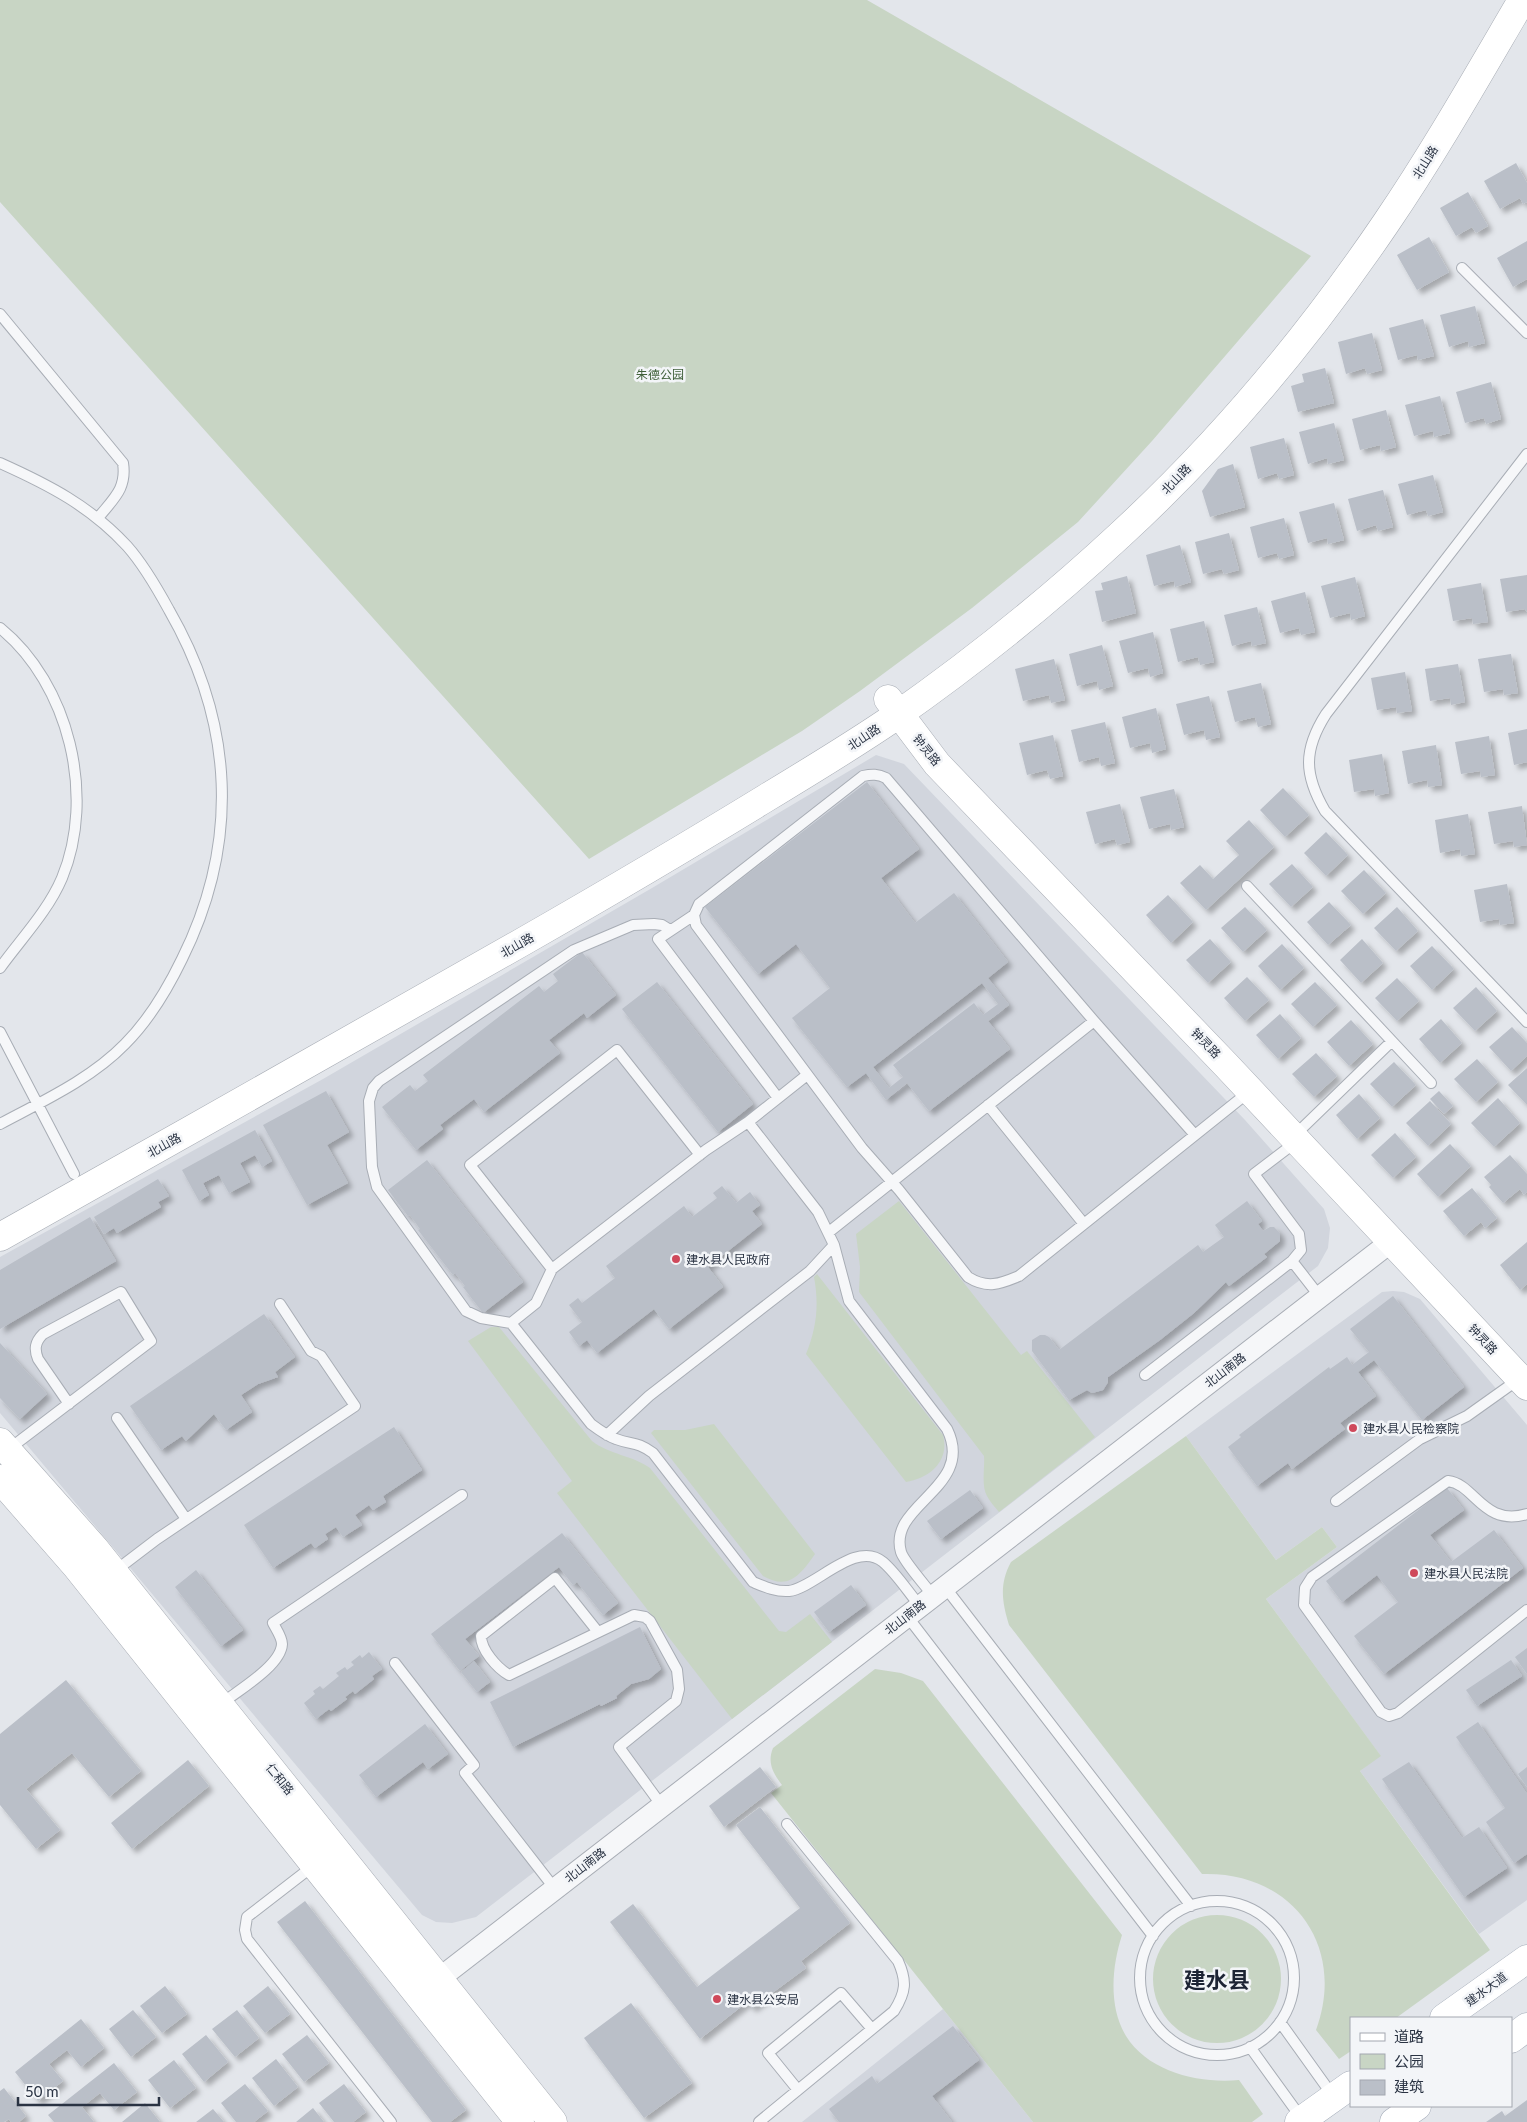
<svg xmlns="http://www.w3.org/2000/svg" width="1527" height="2122" viewBox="0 0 1527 2122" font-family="Lato,'Noto Sans SC',sans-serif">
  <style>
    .built { fill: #d1d5dd }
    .green { fill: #c8d5c4 }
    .building { fill: #babfc8; fill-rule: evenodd; filter: url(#shadow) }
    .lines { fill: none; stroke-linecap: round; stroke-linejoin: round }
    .lane-casing { stroke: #a8adb5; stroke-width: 12 }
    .street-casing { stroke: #a8adb5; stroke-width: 23 }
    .secondary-casing { stroke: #a8adb5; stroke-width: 29 }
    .primary-casing { stroke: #a2aab7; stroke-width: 29 }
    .lane { stroke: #f6f7f9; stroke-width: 10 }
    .street { stroke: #f6f7f9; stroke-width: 21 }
    .secondary { stroke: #fff; stroke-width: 28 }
    .primary { stroke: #fff; stroke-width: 28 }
    .poi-dot { fill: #cf495b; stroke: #f3f5f8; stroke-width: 2 }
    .labels { text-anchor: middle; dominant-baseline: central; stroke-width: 5; stroke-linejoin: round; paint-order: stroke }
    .street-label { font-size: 12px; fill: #2a3343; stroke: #f3f5f8 }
    .park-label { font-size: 12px; fill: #3f5f38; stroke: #f3f5f8 }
    .poi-label { font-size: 12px; fill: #2a3343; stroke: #f3f5f8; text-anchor: start }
    .town-label { font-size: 22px; font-weight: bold; fill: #1d2434; stroke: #f3f5f8 }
  </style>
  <defs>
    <filter id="shadow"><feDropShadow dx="4.5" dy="4.5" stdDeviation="2.5" flood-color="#0004"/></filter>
  </defs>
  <rect width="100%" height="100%" fill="#e3e6eb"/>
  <!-- built -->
  <path class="built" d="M876 755 904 764 1245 1120 1324 1209 1330 1228 1328 1248 1318 1266 476 1917 452 1923 436 1922 422 1915 0 1413V1257L323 1079 652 888Z
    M1393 1291 1404 1292 1420 1299 1527 1425V1900L1479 1934 1360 1771 1380 1755 1266 1599 1337 1547 1322 1527 1276 1560 1186 1436 1382 1292Z
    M943 2009 1033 2122H802Z"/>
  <!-- green -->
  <path class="green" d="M0 0H867L1311 256 1152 441 1078 522 972 608 860 691 802 731 589 859 0 202Z
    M899 1201 1021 1355 1027 1351 1095 1437 999 1512C995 1507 990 1502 987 1496 981 1486 985 1467 984 1456L859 1292 860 1267 856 1234Z
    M817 1274 943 1435C950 1461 930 1478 906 1482L806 1354C817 1327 819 1304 814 1277Z
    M491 1327H499L592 1441C610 1455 632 1455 650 1468L779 1631 786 1632 810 1614 832 1642 732 1719 557 1493 572 1481 468 1341Z
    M714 1424 815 1554C801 1574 789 1591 763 1576L651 1433 654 1430H685Z
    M1186 1436 1276 1560 1322 1527 1337 1547 1266 1599 1381 1756 1360 1771 1490 1950 1396 2018H1351V2051L1339 2059 1316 2030C1347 1946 1292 1871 1202 1874L1009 1625C1002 1602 999 1584 1011 1562Z
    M875 1669 901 1673 923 1681 1122 1935C1112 1966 1108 2006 1126 2036 1148 2072 1200 2084 1239 2080L1263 2114 1252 2122H1033L771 1793 782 1785C773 1773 767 1763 773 1748Z
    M1153 1979a64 64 0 1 1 128 0a64 64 0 1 1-128 0Z"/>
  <!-- building -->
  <path class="building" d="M1516 163 1527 183V202L1523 204 1520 198 1500 209 1484 181Z
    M1468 192 1488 226 1476 233 1472 227 1456 236 1440 208Z
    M1429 237 1449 272 1417 290 1397 255Z
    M1527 241V279L1513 287 1497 258Z
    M1475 306 1485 343 1469 347 1468 341 1449 347 1440 315Z
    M1423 319 1434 356 1418 360 1417 355 1398 360 1389 328Z
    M1372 333 1382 370 1367 374 1365 368 1346 374 1338 342Z
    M1325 368 1334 403 1298 412 1291 386 1304 382 1302 374Z
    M1491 382 1501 419 1486 424 1484 418 1465 423 1456 392Z
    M1440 396 1450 433 1434 437 1433 431 1414 436 1405 405Z
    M1386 410 1396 447 1381 451 1380 445 1360 450 1352 419Z
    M1334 423 1344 460 1328 464 1327 458 1308 464 1299 432Z
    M1284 438 1294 475 1279 479 1277 473 1258 479 1250 447Z
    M1233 464 1245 507 1210 517 1202 491 1218 469Z
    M1433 475 1443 512 1428 516 1426 510 1407 515 1398 484Z
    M1383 490 1393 527 1378 531 1376 525 1357 531 1348 499Z
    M1334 503 1344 540 1328 544 1327 538 1308 543 1299 512Z
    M1284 518 1294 555 1279 559 1277 553 1258 558 1250 527Z
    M1229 533 1239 570 1224 574 1222 569 1203 574 1195 542Z
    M1180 545 1191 582 1175 587 1174 581 1154 586 1146 555Z
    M1527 575V612L1525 609 1506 612 1500 579Z
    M1127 576 1136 613 1102 622 1095 591 1103 590 1101 583Z
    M1355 577 1365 616 1351 620 1350 613 1330 618 1321 586Z
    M1481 583 1488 622 1473 624 1472 618 1453 621 1447 589Z
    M1305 592 1315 632 1301 635 1299 628 1280 633 1271 601Z
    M1257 607 1266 643 1252 646 1251 641 1232 646 1224 615Z
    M1204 621 1214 662 1200 665 1198 657 1178 662 1170 629Z
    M1153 632 1163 673 1150 677 1148 668 1128 673 1119 641Z
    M1102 645 1113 686 1099 690 1097 681 1077 686 1069 654Z
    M1511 654 1518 693 1504 695 1503 689 1484 692 1478 659Z
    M1054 659 1065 700 1051 703 1049 695 1023 701 1015 669Z
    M1458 664 1465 702 1451 705 1450 698 1430 701 1425 669Z
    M1405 672 1412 711 1397 713 1396 707 1377 710 1371 678Z
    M1261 683 1271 724 1258 727 1255 717 1235 722 1227 691Z
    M1209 696 1220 737 1206 740 1204 730 1184 735 1176 704Z
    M1156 708 1166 749 1152 753 1150 743 1130 748 1122 717Z
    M1105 722 1115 763 1101 766 1099 757 1079 762 1071 730Z
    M1527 729V762L1514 765 1508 733Z
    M1053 735 1063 776 1050 779 1047 770 1027 775 1019 743Z
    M1489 736 1495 775 1481 777 1480 771 1461 774 1455 742Z
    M1436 745 1442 785 1428 787 1427 780 1408 784 1402 751Z
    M1382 754 1389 793 1375 796 1374 789 1354 792 1349 760Z
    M867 782 919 849 881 878 915 923 954 893 1008 962 988 978 1009 1005 988 1021 1010 1049 929 1111 907 1083 886 1100 866 1073 847 1087 792 1018 830 988 796 944 758 974 705 907ZM982 983 998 1004 983 1015 974 1003 893 1065 903 1077 889 1088 873 1067Z
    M1283 788 1309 815 1285 837 1260 810Z
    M1174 789 1184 827 1171 830 1170 824 1149 829 1140 797Z
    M1120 804 1130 842 1117 845 1115 839 1095 844 1086 812Z
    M1522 806 1527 845 1514 847 1513 841 1494 844 1488 812Z
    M1468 814 1475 854 1461 856 1460 849 1440 853 1435 820Z
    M1249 820 1274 847 1206 910 1180 883 1200 865 1213 879 1239 855 1226 841Z
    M1326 832 1348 855 1326 876 1304 853Z
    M1292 864 1313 887 1291 907 1269 884Z
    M1364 870 1386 893 1363 914 1341 891Z
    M1507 884 1514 923 1500 925 1499 919 1480 922 1474 890Z
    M1168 895 1193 922 1171 943 1146 915Z
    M1329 902 1351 925 1328 945 1307 922Z
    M1245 907 1267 930 1243 952 1221 928Z
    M1397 907 1418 931 1396 951 1374 928Z
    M1210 939 1231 962 1208 983 1186 960Z
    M1362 939 1383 963 1361 983 1340 960Z
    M1282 944 1304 968 1280 990 1258 966Z
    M1432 946 1454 969 1432 990 1410 966Z
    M582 952 616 995 587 1018 584 1013 549 1040 560 1053 484 1112 474 1099 440 1125 443 1129 416 1150 382 1107 410 1085 415 1091 428 1081 423 1075 539 986 544 992 558 981 553 974Z
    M1247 977 1269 1000 1245 1021 1224 998Z
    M1397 978 1419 1001 1397 1021 1375 998Z
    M657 982 753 1104 718 1132 622 1009Z
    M1315 982 1337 1005 1313 1027 1291 1004Z
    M1476 987 1497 1011 1475 1031 1453 1008Z
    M1280 1014 1301 1038 1278 1059 1256 1035Z
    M1441 1019 1462 1043 1440 1063 1419 1039Z
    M1351 1020 1373 1044 1349 1066 1327 1042Z
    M1512 1027 1527 1043V1056L1511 1071 1489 1047Z
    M1316 1053 1337 1076 1314 1097 1292 1074Z
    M1477 1059 1498 1082 1476 1102 1454 1079Z
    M1394 1062 1416 1085 1392 1107 1370 1084Z
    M1527 1068V1105L1508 1085Z
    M326 1091 349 1132 327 1145 348 1183 307 1205 263 1125Z
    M1439 1091 1453 1106 1444 1114 1430 1099Z
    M1359 1094 1380 1118 1357 1139 1336 1115Z
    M1498 1098 1520 1123 1494 1147 1471 1123Z
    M1430 1101 1451 1124 1428 1146 1406 1123Z
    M255 1130 272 1161 262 1167 255 1155 240 1163 250 1182 229 1193 219 1175 203 1183 209 1195 199 1201 182 1170Z
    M1395 1133 1416 1157 1393 1178 1371 1155Z
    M1450 1144 1471 1166 1438 1197 1417 1174Z
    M1510 1155 1527 1174V1192L1524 1195 1520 1189 1503 1203 1489 1187 1491 1185 1484 1177Z
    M427 1160 523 1282 483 1313 463 1287 465 1286 455 1273 453 1275 418 1230 420 1229 410 1215 408 1216 388 1190Z
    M158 1179 169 1196 158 1202 161 1207 117 1233 114 1228 104 1234 94 1217Z
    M722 1186 736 1203 750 1192 760 1205 752 1211 762 1224 708 1267 723 1287 669 1329 654 1309 597 1353 587 1340 579 1346 569 1332 582 1322 569 1305 578 1298 582 1303 615 1278 606 1266 684 1206 692 1217 717 1198 713 1193Z
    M1472 1188 1497 1218 1485 1228 1481 1222 1464 1236 1443 1211Z
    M1247 1201 1262 1221 1258 1224 1263 1231 1270 1227H1274L1280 1233V1241L1264 1254 1267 1257 1229 1286 1226 1282 1194 1313 1160 1340 1108 1377V1382L1103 1390 1092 1393 1087 1390 1069 1400 1032 1351V1340L1040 1335H1045L1049 1337 1059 1350 1198 1245 1203 1252 1224 1237 1215 1225Z
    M90 1217 116 1261 0 1329V1270Z
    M1527 1242V1284L1520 1290 1500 1265Z
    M1393 1296 1464 1387 1422 1420 1374 1360 1358 1372 1376 1396 1340 1423 1345 1429 1292 1469 1288 1463 1257 1486 1228 1447 1241 1437 1239 1435 1329 1367 1330 1369 1347 1357 1352 1365 1369 1352 1350 1329Z
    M264 1314 295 1357 275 1372 278 1377 258 1384 241 1395 252 1412 226 1430 214 1414 186 1441 182 1436 161 1450 130 1406Z
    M0 1343 47 1394 20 1419 0 1398Z
    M394 1427 422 1470 383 1496 386 1502 373 1510 369 1505 355 1515 362 1525 343 1537 336 1527 325 1534 328 1539 315 1548 311 1543 273 1568 244 1525Z
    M1447 1488 1464 1510 1430 1535 1451 1562 1494 1530 1523 1568 1384 1674 1354 1636 1398 1602 1377 1575 1342 1602 1326 1581Z
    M970 1490 983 1508 941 1539 927 1521Z
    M562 1533 618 1603 603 1615 577 1582 573 1585 559 1567 465 1639 479 1656 460 1671 431 1634Z
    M196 1570 243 1630 221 1646 175 1587Z
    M851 1585 866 1605 829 1632 814 1612Z
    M640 1627 661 1669 649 1679 631 1684 616 1696 617 1698 601 1706 600 1704 513 1747 490 1702Z
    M1527 1648V1674L1515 1657Z
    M369 1652 382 1669 372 1676 374 1679 355 1694 353 1691 345 1697 347 1699 331 1711 329 1709 316 1719 304 1703 315 1694 313 1691 320 1686 323 1689 339 1676 336 1673 345 1667 347 1670 354 1665 351 1662 360 1655 362 1658Z
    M1511 1660 1522 1676 1477 1706 1466 1690Z
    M474 1661 490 1682 477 1692 461 1672Z
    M66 1680 141 1771 109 1797 72 1753 26 1789 60 1830 36 1849 0 1805V1734Z
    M1478 1722 1527 1794V1854L1514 1863 1486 1822 1505 1808 1456 1737Z
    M425 1724 448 1754 428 1769 423 1762 376 1797 359 1775Z
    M188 1760 209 1786 132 1849 111 1823Z
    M1409 1762 1462 1838 1479 1827 1507 1868 1464 1897 1382 1779Z
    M760 1767 776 1787 724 1827 709 1806Z
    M1527 1767V1787L1518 1774Z
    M760 1807 850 1923 801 1961 806 1968 752 2008 747 2002 700 2039 610 1922 633 1904 697 1987 800 1908 736 1825Z
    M305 1901 466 2110 450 2122H432L277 1922Z
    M165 1986 187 2014 162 2033 140 2006Z
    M268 1986 290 2014 265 2033 243 2006Z
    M631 2003 692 2083 644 2118 584 2038Z
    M133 2010 156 2037 131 2057 109 2029Z
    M237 2010 259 2038 235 2057 212 2029Z
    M81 2019 104 2048 81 2067 67 2050 49 2064 63 2081 38 2101 15 2072Z
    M953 2026 979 2060 932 2096 952 2122H839L829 2109 872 2076 877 2084Z
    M206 2035 228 2062 204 2082 182 2054Z
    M307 2035 329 2063 304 2082 282 2054Z
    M276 2059 298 2087 274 2106 252 2078Z
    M174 2060 196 2088 170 2108 148 2080Z
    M114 2063 137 2092 114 2110 100 2093 82 2107 94 2122H54L48 2115Z
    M245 2084 268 2111 254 2122H236L221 2103Z
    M344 2084 366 2112 353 2122H334L319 2103Z
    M4 2088 26 2116 19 2122H11L9 2119 4 2122H0V2091Z
    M1527 2100V2122H1486L1502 2111 1505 2116Z
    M145 2103 160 2122H122Z
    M313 2108 324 2122H296Z
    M213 2109 224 2122H196Z"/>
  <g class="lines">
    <defs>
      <path id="lane" d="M1462 268 1527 333
        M0 314 123 463C127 489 113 499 98 518
        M1527 454 1326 714C1303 750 1304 775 1325 811L1527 1022
        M0 463C49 485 90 506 127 546 144 565 157 588 169 610 234 723 240 842 182 959 167 990 149 1020 125 1044 91 1079 43 1101 0 1124
        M0 628C69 684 96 796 62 878 48 911 21 939 0 968
        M1247 886 1431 1083
        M694 915 658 939 778 1098
        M0 1032 74 1174
        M807 1075 748 1122 706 1150 552 1269 536 1303 511 1323 591 1424C599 1430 607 1436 616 1439 632 1445 637 1441 653 1453L753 1582C765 1587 776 1592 789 1591 815 1588 856 1539 883 1562 897 1574 908 1592 920 1606
        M988 1105 1084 1224
        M748 1122 818 1212 834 1245 849 1301 947 1429C976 1488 887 1504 901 1552 904 1562 926 1586 933 1596
        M1195 1135 1094 1021 886 778C878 774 872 774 863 776L699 904 694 915 696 925 862 1148 899 1190 968 1277C987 1289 1000 1284 1019 1276L1250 1091
        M1295 1135 1391 1042
        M829 1232 1094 1021
        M1292 1261 1301 1250 1299 1234 1254 1174 1296 1142
        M552 1269 470 1165 617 1050 700 1155
        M511 1323 481 1318 466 1311 377 1187 372 1167 369 1101 373 1088 379 1081 574 950 633 925 654 924 662 925 670 930
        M1145 1375 1292 1261 1320 1297
        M117 1418 186 1519
        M607 1435 649 1396 810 1271 834 1245
        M9 1449 151 1341 121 1292 43 1334C35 1342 34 1349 38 1359L69 1404
        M1336 1501 1420 1439 1467 1416 1519 1379
        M1527 1514C1483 1527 1475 1484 1448 1481L1312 1577 1305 1588 1304 1605 1381 1712 1389 1716 1398 1713 1527 1610
        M115 1571 157 1539 355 1406 321 1356 311 1351 280 1304
        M945 1587 1191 1906
        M907 1616 1153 1936
        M598 1632 555 1578 481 1636C481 1650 497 1668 509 1675L634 1615 645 1617 650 1621 677 1670 679 1689 676 1701 619 1747 662 1806
        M395 1663 474 1765 465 1773 555 1889
        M221 1704C237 1691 281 1666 282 1644 282 1637 276 1629 273 1623L462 1495
        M313 1866 247 1917 245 1930 247 1939 391 2122
        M1140 1978a77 77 0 1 1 154 0a77 77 0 1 1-154 0Z
        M1280 2022 1333 2096
        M1250 2047 1302 2119
        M798 2090 768 2053 841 1993 872 2029
        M759 2122 894 2011C906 1992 907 1981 898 1961L787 1824"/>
      <path id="street" d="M427 1988 1392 1241"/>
      <path id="secondary" d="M888 699 937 764 1226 1065 1527 1386
        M0 1237C175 1139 350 1040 524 941 606 894 686 847 766 798 809 772 852 746 893 718 973 662 1049 601 1120 535 1220 443 1310 335 1386 223 1435 151 1478 75 1522 0
        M0 1442 95 1549 553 2122
        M0 1479 76 1566 520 2122"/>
      <path id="primary" d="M1444 2018 1527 1959
        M1511 2039 1527 2027
        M1299 2122 1351 2085
        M1394 2122 1417 2106"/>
    </defs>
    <!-- lane casing -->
    <use href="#lane" class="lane-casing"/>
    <!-- street casing -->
    <use href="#street" class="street-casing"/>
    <!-- secondary casing -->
    <use href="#secondary" class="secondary-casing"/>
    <!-- primary casing -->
    <use href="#primary" class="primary-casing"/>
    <!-- lane -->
    <use href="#lane" class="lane"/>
    <!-- street -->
    <use href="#street" class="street"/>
    <!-- secondary -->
    <use href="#secondary" class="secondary"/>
    <!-- primary -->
    <use href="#primary" class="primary"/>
  </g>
  <!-- markers -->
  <g class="poi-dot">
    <circle cx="676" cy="1259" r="5"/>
    <circle cx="1353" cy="1428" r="5"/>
    <circle cx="1414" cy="1573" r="5"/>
    <circle cx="717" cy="1999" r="5"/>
  </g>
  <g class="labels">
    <!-- street labels -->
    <g class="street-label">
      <text transform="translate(1425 162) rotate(-58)">北山路</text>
      <text transform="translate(1176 479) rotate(-46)">北山路</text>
      <text transform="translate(864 737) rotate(-34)">北山路</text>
      <text transform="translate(927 750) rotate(51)">钟灵路</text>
      <text transform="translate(517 945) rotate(-30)">北山路</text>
      <text transform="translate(1206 1043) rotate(46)">钟灵路</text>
      <text transform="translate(164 1145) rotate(-29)">北山路</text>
      <text transform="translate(1483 1339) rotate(47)">钟灵路</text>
      <text transform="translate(1225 1370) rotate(-38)">北山南路</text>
      <text transform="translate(905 1617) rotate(-38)">北山南路</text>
      <text transform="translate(280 1779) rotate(51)">仁和路</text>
      <text transform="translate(585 1865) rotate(-38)">北山南路</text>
      <text transform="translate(1486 1989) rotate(-36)">建水大道</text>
    </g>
    <!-- park labels -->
    <g class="park-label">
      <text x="660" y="374">朱德公园</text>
    </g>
    <!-- poi labels -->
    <g class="poi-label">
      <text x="686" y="1259">建水县人民政府</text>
      <text x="1363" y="1428">建水县人民检察院</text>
      <text x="1424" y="1573">建水县人民法院</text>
      <text x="727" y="1999">建水县公安局</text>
    </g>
    <!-- town labels -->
    <g class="town-label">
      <text x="1217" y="1979">建水县</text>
    </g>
  </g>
  <!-- legend -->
  <rect x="1350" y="2017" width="162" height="90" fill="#f3f5f8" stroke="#a3a7b0"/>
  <rect x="1360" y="2033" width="25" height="8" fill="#ffffff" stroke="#a3a7b0"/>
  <text x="1394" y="2042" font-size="15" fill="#2a3343">道路</text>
  <rect x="1360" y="2054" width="25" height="15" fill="#c8d5c4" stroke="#a3a7b0"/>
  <text x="1394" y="2067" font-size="15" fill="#2a3343">公园</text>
  <rect x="1360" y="2080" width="25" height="15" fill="#babfc8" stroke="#a3a7b0"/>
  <text x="1394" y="2092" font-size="15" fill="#2a3343">建筑</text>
  <!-- scale -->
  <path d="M18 2097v8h141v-8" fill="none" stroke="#2a3343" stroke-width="2.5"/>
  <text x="25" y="2097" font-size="15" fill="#2a3343" stroke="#f3f5f8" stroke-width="4" paint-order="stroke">50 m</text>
</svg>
